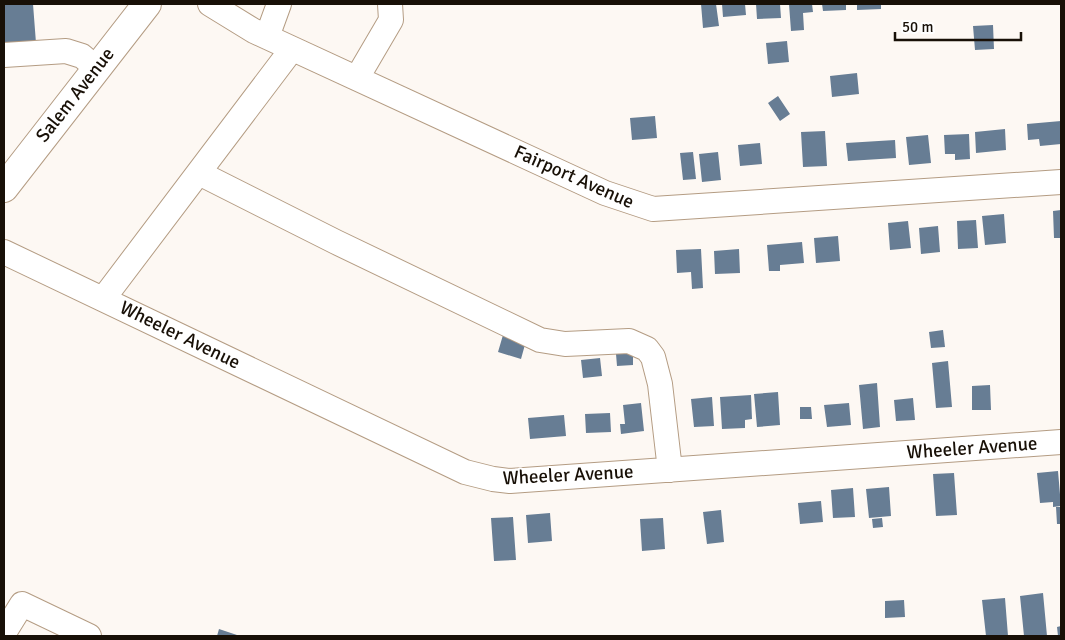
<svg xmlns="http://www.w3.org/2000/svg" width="1065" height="640" viewBox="0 0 1065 640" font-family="Signika,sans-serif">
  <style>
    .building { fill: #677d94 }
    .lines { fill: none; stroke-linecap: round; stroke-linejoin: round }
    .minor-casing { stroke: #b49c83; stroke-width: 26 }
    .major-casing { stroke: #b49c83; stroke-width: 30 }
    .minor { stroke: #fff; stroke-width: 24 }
    .major { stroke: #fff; stroke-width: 28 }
    .labels { text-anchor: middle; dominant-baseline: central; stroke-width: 4; stroke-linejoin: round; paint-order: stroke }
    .street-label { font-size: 19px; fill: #181007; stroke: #fff }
  </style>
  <rect width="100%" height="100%" fill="#fdf8f3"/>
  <!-- building -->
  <path class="building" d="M4 4H33L36 43 4 46Z
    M701 4H716L719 26 703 28Z
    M722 4H745L746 15 723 17Z
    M756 4H780L781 18 757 19Z
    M789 4H812L813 12 803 13 804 30 791 31Z
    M822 4H846V10L823 11Z
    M857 4H881V9L857 10Z
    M993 25 994 49 975 50 973 26Z
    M787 41 789 62 768 64 766 43Z
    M857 73 859 94 832 97 830 76Z
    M778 96 790 114 780 121 768 103Z
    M655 116 657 138 632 140 630 118Z
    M1061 121V144L1040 146 1039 139 1028 140 1027 124Z
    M1005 129 1006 150 976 153 975 132Z
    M825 131 827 166 803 167 801 132Z
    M969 134 970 159 955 160V154H945L944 135Z
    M928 135 931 163 909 165 906 137Z
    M895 140 896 158 848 161 846 143Z
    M760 143 762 164 740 166 738 145Z
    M693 152 696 179 683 180 680 153Z
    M718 152 721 180 702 182 699 154Z
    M1061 210V238H1054L1053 211Z
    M1004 214 1006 243 985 245 982 216Z
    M976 220 978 248 958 249 957 221Z
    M908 221 911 248 890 250 888 223Z
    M938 226 940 252 921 254 919 228Z
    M838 236 840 261 816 263 814 238Z
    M802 242 804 263 780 265V271H769L767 245Z
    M701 249 703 288 692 289 691 272 677 273 676 250Z
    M739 249 740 273 715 274 714 251Z
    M943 330 945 347 931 348 929 332Z
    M503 335 526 341 521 359 498 352Z
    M633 353V365L617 366 616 354Z
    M600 358 602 376 583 378 581 360Z
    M948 361 952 407 936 408 932 363Z
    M877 383 880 427 863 429 859 385Z
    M990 385 991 410H972V386Z
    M778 392 780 425 757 427 754 394Z
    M751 395 752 419 745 420V428L722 429 720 397Z
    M712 397 714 426 694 427 691 399Z
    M913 398 915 420 896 421 894 400Z
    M641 403 644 431 621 434 620 424H625L623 405Z
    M849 403 851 425 827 427 824 405Z
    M800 407H811L812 419H800Z
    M610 413 611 432 586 433 585 414Z
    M564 415 566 436 530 439 528 418Z
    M1058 471 1061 506 1053 507V502L1040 503 1037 473Z
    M954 473 957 515 936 516 933 474Z
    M889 487 891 516 869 518 866 489Z
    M853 488 855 517 833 518 831 490Z
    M821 501 823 522 800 524 798 503Z
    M1056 507H1061V524H1057Z
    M721 510 724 542 707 544 703 512Z
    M550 513 552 541 528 543 526 515Z
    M513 517 516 560 494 561 491 518Z
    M663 518 665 549 642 551 640 519Z
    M882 518 883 527 873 528 872 519Z
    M1043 593 1047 636H1024L1020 596Z
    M1005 598 1008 636H986L982 600Z
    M904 600 905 617 885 618V601Z
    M1061 626V636H1058L1057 627Z
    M219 629 240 636H217Z"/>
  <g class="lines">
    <defs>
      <path id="minor" d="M210 4 254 31 605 193 653 209 1061 182
        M267 37 279 4
        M4 55 66 51 82 56 96 68
        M357 78 391 20 390 4
        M199 173 336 242 540 340 565 344 629 341 647 349 653 357 660 384 670 470
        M4 252 465 472 493 479 510 481 1061 442
        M103 299 292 49
        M4 633 22 604 89 636"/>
      <path id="major" d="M4 188 147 4"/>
    </defs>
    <!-- minor casing -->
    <use href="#minor" class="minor-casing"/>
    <!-- major casing -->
    <use href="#major" class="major-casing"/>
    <!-- minor -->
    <use href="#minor" class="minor"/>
    <!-- major -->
    <use href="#major" class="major"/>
  </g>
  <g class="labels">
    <!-- street labels -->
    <g class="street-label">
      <text transform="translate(75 95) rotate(-52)">Salem Avenue</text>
      <text transform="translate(574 177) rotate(24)">Fairport Avenue</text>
      <text transform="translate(180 335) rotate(26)">Wheeler Avenue</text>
      <text transform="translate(972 448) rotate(-4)">Wheeler Avenue</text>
      <text transform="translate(568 475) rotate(-3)">Wheeler Avenue</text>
    </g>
  </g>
  <!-- border -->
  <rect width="1065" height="640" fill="none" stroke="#181007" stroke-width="10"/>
  <!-- scale -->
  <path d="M895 32v8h126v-8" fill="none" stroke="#181007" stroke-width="2.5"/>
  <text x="902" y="32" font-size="15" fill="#181007" stroke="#ffffff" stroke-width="4" paint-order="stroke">50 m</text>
</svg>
